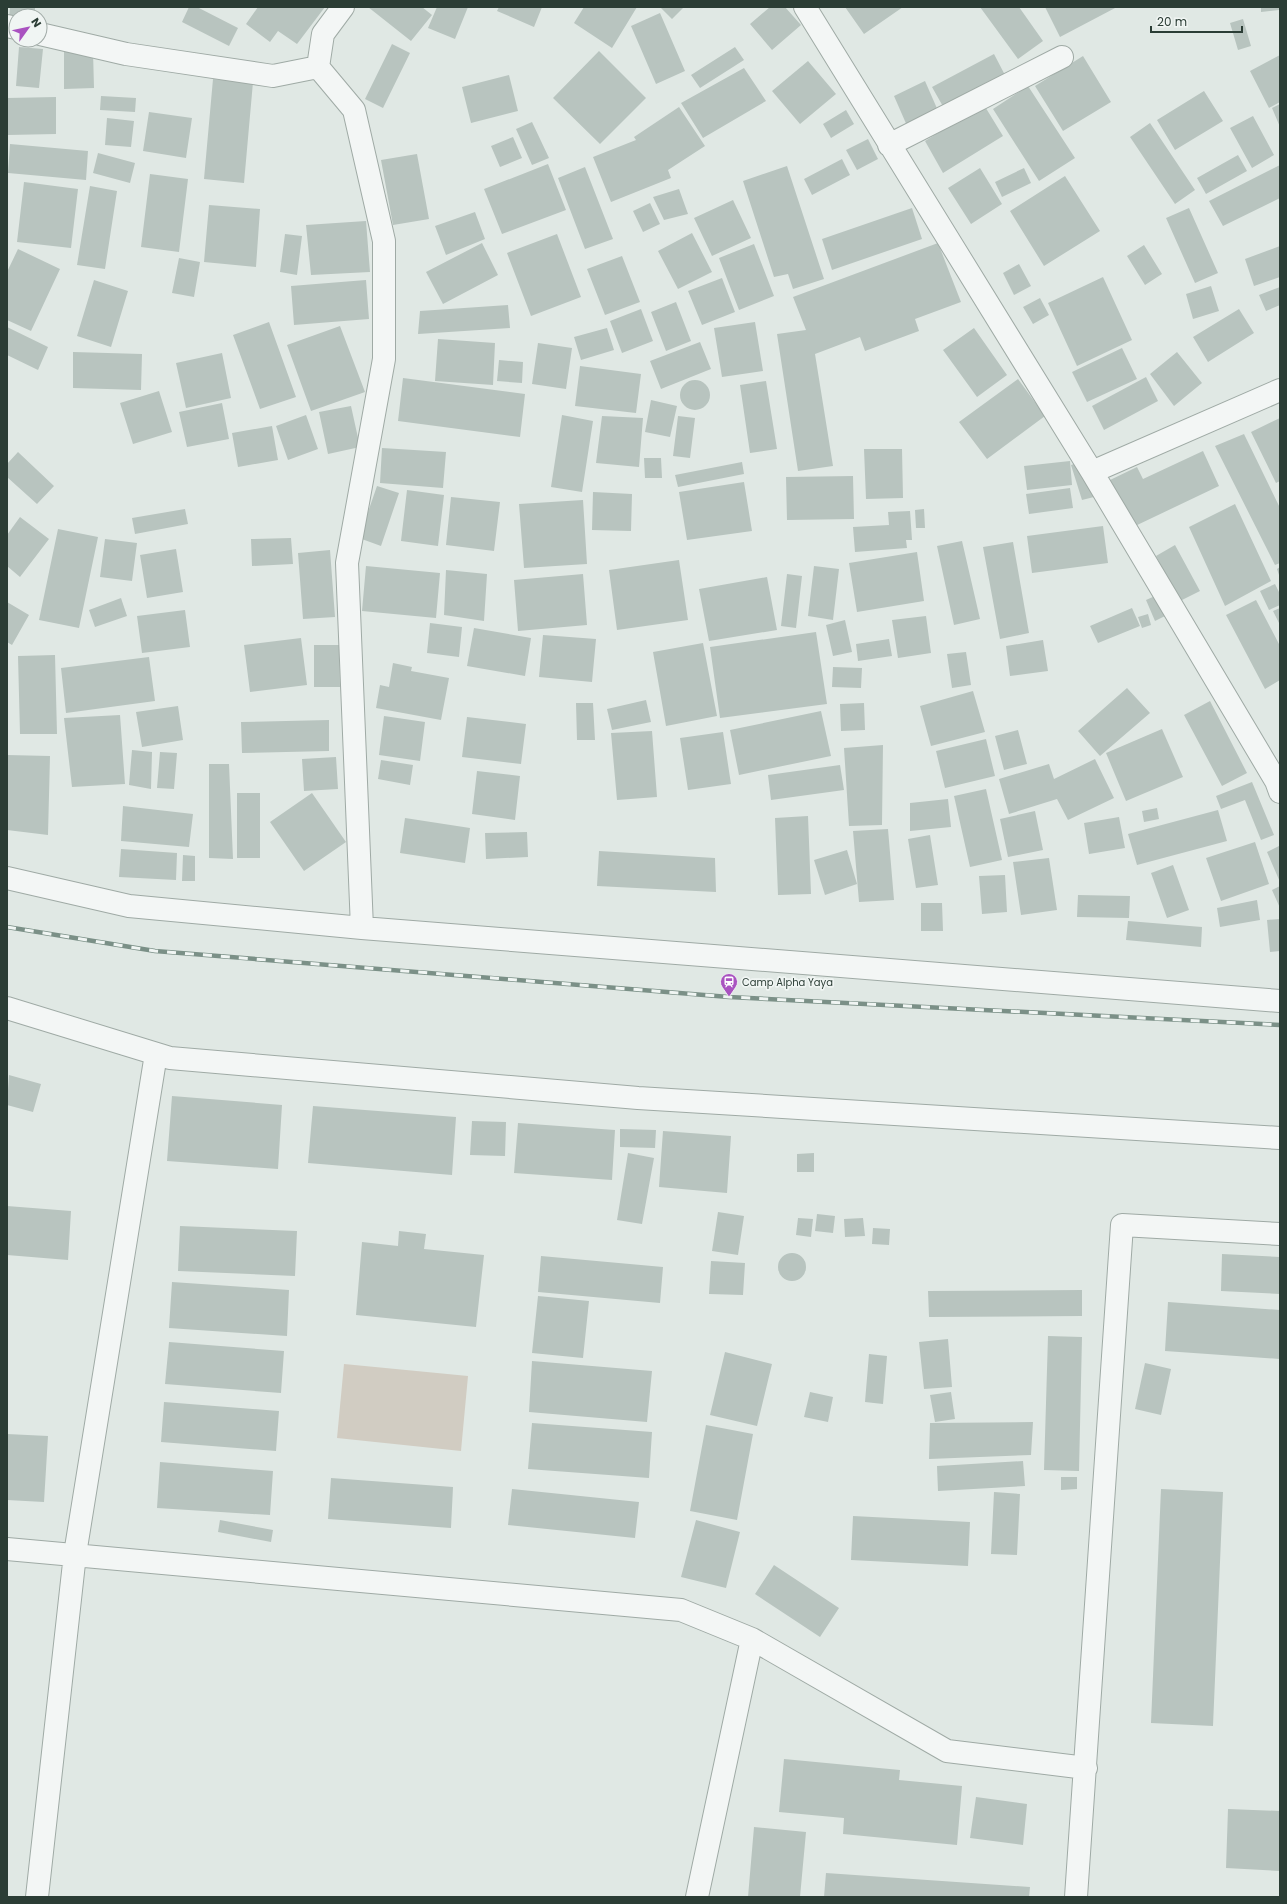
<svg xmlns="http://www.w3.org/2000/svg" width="1287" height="1904" viewBox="0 0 1287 1904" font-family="Poppins,sans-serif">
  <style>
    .pitch { fill: #d1ccc2 }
    .building { fill: #b8c4bf }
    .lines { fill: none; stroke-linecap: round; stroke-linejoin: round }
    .minor-casing { stroke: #9faaa5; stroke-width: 24 }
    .minor { stroke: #f3f6f5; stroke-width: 22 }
    .rail-casing { stroke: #7b9087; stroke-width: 4.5 }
    .rail { stroke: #f0f5f3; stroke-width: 3; stroke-dasharray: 9; stroke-linecap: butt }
    .labels { text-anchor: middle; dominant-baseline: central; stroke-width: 3.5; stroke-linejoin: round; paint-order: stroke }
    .poi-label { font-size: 10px; fill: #2b3d35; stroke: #f0f5f3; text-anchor: start }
  </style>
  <rect width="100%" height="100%" fill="#e0e8e4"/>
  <!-- pitch -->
  <path class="pitch" d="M344 1364 468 1376 461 1451 337 1438Z"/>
  <!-- building -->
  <path class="building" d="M10 7H35V16H16V18H9Z
    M189 7H197L238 28 229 46 182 22Z
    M258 7H325L297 44 278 31 270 42 246 24Z
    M368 7H422L432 15 411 41Z
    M437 7H468L455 39 428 28Z
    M499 7H542L534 27 497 11Z
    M584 7H637L612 48 574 23Z
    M660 7H684L672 19Z
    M770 7H785L801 25 772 50 750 24Z
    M845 7H903L864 34Z
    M980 7H1019L1043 41 1018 59Z
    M1045 7H1117L1060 37Z
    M1261 7H1279V10L1261 12Z
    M660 13 685 71 656 84 631 26Z
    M1243 19 1251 46 1238 50 1230 23Z
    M392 44 410 53 383 108 365 99Z
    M19 47 43 49 39 88 16 86Z
    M735 47 744 60 700 88 691 75Z
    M64 51H93L94 88 64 89Z
    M599 51 646 98 600 144 553 98Z
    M994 54 1006 77 945 110 932 87Z
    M1280 55V102L1269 108 1250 71Z
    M1083 56 1111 102 1063 131 1035 86Z
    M808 61 836 94 800 124 772 91Z
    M744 68 766 101 703 138 681 103Z
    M509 75 518 111 471 123 462 87Z
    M213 79 253 82 244 183 204 179Z
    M925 81 939 113 908 128 894 96Z
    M1028 86 1075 158 1039 181 993 109Z
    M1204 91 1223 121 1175 150 1157 120Z
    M101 96 136 98 135 112 100 110Z
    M56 97V134L8 135 7 98Z
    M1280 104V127L1272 108Z
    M984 105 1003 136 943 173 925 141Z
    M679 107 705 146 668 170 671 178 611 202 593 157 636 140 634 137Z
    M846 110 854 124 831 138 823 124Z
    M149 112 192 118 186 158 143 151Z
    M1253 116 1274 155 1252 168 1230 128Z
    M107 118 134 121 131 147 105 145Z
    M532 122 549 158 532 165 516 129Z
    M1150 123 1195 190 1175 204 1130 137Z
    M513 137 522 158 500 167 491 146Z
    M868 139 878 159 857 170 846 150Z
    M10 144 88 151 86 180 8 173Z
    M98 153 135 163 130 183 93 173Z
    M417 154 429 219 393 225 381 160Z
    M1238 155 1247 171 1206 194 1197 178Z
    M842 159 850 175 812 195 804 179Z
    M548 164 566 210 502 234 484 189Z
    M1280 165V198L1223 226 1209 201Z
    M787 166 824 279 793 289 788 274 774 277 743 181Z
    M585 167 613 239 585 249 558 178Z
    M980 168 1002 204 971 224 948 188Z
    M1024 168 1031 183 1002 197 995 182Z
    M150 174 188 179 179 252 141 247Z
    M1065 176 1100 231 1044 266 1010 211Z
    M24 182 78 189 71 248 17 242Z
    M90 186 117 191 105 269 77 265Z
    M679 189 688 214 664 220 653 197Z
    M733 200 751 238 712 256 694 218Z
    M650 203 660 224 643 232 633 211Z
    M209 205 260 209 256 267 204 262Z
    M912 208 922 239 832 270 822 239Z
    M1189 208 1218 273 1195 283 1166 218Z
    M475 212 485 239 446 255 435 226Z
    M366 221 370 272 311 275 306 225Z
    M692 233 712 272 678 289 658 251Z
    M285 234 302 236 297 275 280 272Z
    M557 234 581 297 531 316 507 253Z
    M482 243 498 275 443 304 426 272Z
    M938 243 961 302 915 319 919 331 865 351 860 337 815 354 833 466 798 471 777 334 806 330 793 297Z
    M754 244 774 296 739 310 719 258Z
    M1144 245 1162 274 1145 285 1127 256Z
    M1280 246V277L1254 286 1245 259Z
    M18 249 60 269 31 331 7 320V272Z
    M622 256 640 302 605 315 587 269Z
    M179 258 200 262 194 297 172 293Z
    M1019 264 1031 286 1014 295 1003 273Z
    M1103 277 1132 340 1077 366 1048 303Z
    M722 278 735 312 702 325 688 291Z
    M94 280 128 291 111 347 77 336Z
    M366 280 369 319 294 325 291 286Z
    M1211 286 1219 311 1193 319 1186 294Z
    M1280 287V305L1266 311 1259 295Z
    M1040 298 1049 315 1033 324 1023 307Z
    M676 302 691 341 666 351 651 312Z
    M508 305 510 328 418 334 420 311Z
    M641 309 653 341 622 353 610 321Z
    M1239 309 1254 333 1208 362 1193 337Z
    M269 322 296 397 260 409 233 335Z
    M755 322 763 371 722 377 714 328Z
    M340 326 365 392 311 411 287 345Z
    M7 327 48 347 38 370 7 355Z
    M607 328 614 350 581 360 574 337Z
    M974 328 1007 375 977 397 943 350Z
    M438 339 495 343 493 385 435 381Z
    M700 342 711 369 661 389 650 361Z
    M538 343 572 348 566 389 532 384Z
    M1122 348 1137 379 1087 402 1072 372Z
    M73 352 142 354 141 390 73 388Z
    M1177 352 1202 383 1174 406 1150 374Z
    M222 353 231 398 186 408 176 363Z
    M499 360 523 362 522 383 497 381Z
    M580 366 641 374 636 413 575 406Z
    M1146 377 1158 401 1104 430 1092 406Z
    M403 378 525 394 520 437 398 421Z
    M1018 379 1045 416 987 459 959 422Z
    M680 395a15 15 0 1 1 30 0a15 15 0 1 1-30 0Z
    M766 381 777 449 750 453 740 385Z
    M159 391 172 432 133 444 120 403Z
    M651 400 677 406 670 437 645 432Z
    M222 403 229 439 187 447 179 412Z
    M351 406 360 447 328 454 319 412Z
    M306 415 318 449 288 460 276 426Z
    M562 415 593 421 582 492 551 487Z
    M602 416 643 418 639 467 596 463Z
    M678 416 695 418 690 458 673 456Z
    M1280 418V481L1276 483 1251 432Z
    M272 426 278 460 238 467 232 433Z
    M1244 434 1280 508V563L1275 565 1215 446Z
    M382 448 446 452 443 488 380 483Z
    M864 449H902L903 498 866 499Z
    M1203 451 1219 486 1133 527 1110 480 1137 467 1143 479Z
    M18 452 54 486 37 504 7 477V464Z
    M644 458H661L662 478H645Z
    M1070 461 1072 485 1027 490 1024 466Z
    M1083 461 1094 497 1082 500 1071 465Z
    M742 462 744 474 678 487 675 475Z
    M853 476 854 519 787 520 786 477Z
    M744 482 752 531 687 540 679 492Z
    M377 486 399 493 381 546 359 538Z
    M1070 488 1073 508 1029 514 1026 494Z
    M407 490 444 495 438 546 401 541Z
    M593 492 632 494 631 531 592 530Z
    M451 497 500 502 494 551 446 545Z
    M583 500 587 564 524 568 519 504Z
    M1235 504 1271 581 1225 606 1189 527Z
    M185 509 188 524 135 534 132 518Z
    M924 509 925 528H916L915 510Z
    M910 511 912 540H906L907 548 855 552 853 527 889 525 888 512Z
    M20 517 49 539 20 577 7 566V535Z
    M1103 526 1108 563 1032 573 1027 536Z
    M58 529 98 537 79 628 39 620Z
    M291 538 293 564 252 566 251 539Z
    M105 539 137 543 132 581 100 577Z
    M962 541 980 619 954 625 937 546Z
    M1013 542 1029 633 1000 639 983 547Z
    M1175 545 1200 591 1180 601 1156 556Z
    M176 549 183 592 147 598 140 555Z
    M330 550 335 617 303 619 298 553Z
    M917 552 924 601 857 612 849 563Z
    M679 560 688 620 617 630 609 570Z
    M366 566 440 573 436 618 362 611Z
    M814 566 839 569 833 620 808 616Z
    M1280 567V578L1277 569Z
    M446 570 487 574 484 621 444 615Z
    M583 574 587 625 518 631 514 580Z
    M787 574 802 576 796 628 781 626Z
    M767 577 777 630 709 641 699 589Z
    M1275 584 1280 594V605L1269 610 1260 591Z
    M1155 596 1165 616 1155 621 1146 600Z
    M121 598 127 616 95 627 89 610Z
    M1256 600 1280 646V680L1265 689 1226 615Z
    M7 602 29 615 12 645 7 642Z
    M1132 608 1140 626 1098 643 1090 626Z
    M1280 608V625L1273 611Z
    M185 610 190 647 142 653 137 616Z
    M1148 614 1151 625 1142 628 1138 617Z
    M926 616 931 653 898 658 892 620Z
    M845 620 852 652 833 656 826 625Z
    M430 623 462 627 459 657 427 653Z
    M474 628 531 638 525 676 467 666Z
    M816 632 827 704 720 718 710 647Z
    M543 635 596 639 592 682 539 677Z
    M301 638 307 685 250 692 244 645Z
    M889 639 892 656 858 661 856 644Z
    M1043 640 1048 671 1010 676 1006 646Z
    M703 643 717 716 666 726 653 652Z
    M314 645H339L340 687H314Z
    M966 652 971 685 952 688 947 654Z
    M55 655 57 734H20L18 656Z
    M149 657 155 701 66 713 61 668Z
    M393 663 412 667 411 671 449 678 441 720 376 708 380 685 389 687Z
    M833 667 862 668 861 688 832 687Z
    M1127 688 1150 713 1100 756 1078 731Z
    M973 691 985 732 931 746 920 706Z
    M646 700 651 722 612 730 607 709Z
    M1210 701 1247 773 1222 786 1184 715Z
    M576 703H593L595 740H577Z
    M864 703 865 730 841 731 840 704Z
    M178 706 183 740 142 747 136 712Z
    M821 711 831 756 739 775 730 730Z
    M120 715 125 784 72 787 64 718Z
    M384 716 425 722 420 761 379 755Z
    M467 717 526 724 521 764 462 757Z
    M329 720V751L242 753 241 722Z
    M1162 729 1183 777 1126 801 1106 753Z
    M1018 730 1027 764 1004 770 995 736Z
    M652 731 657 797 617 800 611 733Z
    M723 732 731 784 688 790 680 738Z
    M986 739 995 776 945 788 936 751Z
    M883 745 882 825 849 826 844 748Z
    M132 750 152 752 151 789 129 785Z
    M160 752 177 753 174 789 157 788Z
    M7 755 50 756 48 835 7 830Z
    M336 757 338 789 304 791 302 759Z
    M1095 759 1114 798 1068 820 1057 799 1009 814 999 779 1049 764 1054 779Z
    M381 760 413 765 410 785 378 779Z
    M209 764H229L233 859 209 858Z
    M840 765 844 790 771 800 768 775Z
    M477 771 520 776 515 820 472 814Z
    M1252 782 1274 835 1261 840 1245 800 1221 809 1216 796Z
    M986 789 1002 860 970 867 954 796Z
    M237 793H260V858H237Z
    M312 793 346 842 304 871 270 822Z
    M948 799 951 827 910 831V803Z
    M123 806 193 814 189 847 121 841Z
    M1157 808 1159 819 1144 822 1142 811Z
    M1218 810 1227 841 1137 865 1128 834Z
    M1035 811 1043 850 1008 857 1000 819Z
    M808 816 811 894 778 895 775 818Z
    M1119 817 1125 848 1089 854 1084 823Z
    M405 818 470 828 465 863 400 853Z
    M888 829 894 900 859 902 853 831Z
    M527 832 528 857 486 859 485 833Z
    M930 835 938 885 916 888 908 839Z
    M1255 842 1269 884 1221 901 1206 858Z
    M1279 846 1280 848V882L1267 852Z
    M121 849 177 853 176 880 119 877Z
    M847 850 857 884 825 895 814 860Z
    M599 851 715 858 716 892 597 886Z
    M183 855 195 856V881H182Z
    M1049 858 1057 910 1021 915 1013 862Z
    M1173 865 1189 910 1167 918 1151 873Z
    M1005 875 1007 912 982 914 979 876Z
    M1280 886V908L1272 890Z
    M1078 895 1130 896 1129 918 1077 917Z
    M1257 900 1260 920 1220 927 1217 908Z
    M921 903H942L943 931H921Z
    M1280 919V951L1270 952 1267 920Z
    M1128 921 1202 927 1201 947 1126 940Z
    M9 1075 41 1084 33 1112 7 1105Z
    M172 1096 282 1105 278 1169 167 1161Z
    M313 1106 456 1117 452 1175 308 1163Z
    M472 1121 506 1122 505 1156 470 1155Z
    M518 1123 615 1130 612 1180 514 1173Z
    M620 1129 656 1130 655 1148 620 1147Z
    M663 1131 731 1136 727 1193 659 1187Z
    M628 1153 654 1158 642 1224 617 1220Z
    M814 1153V1172H797V1154Z
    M7 1206 71 1211 68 1260 7 1255Z
    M718 1212 744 1216 738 1255 712 1251Z
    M817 1214 835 1216 833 1233 815 1231Z
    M798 1218 813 1219 811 1237 796 1235Z
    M863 1218 865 1236 845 1237 844 1219Z
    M180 1226 297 1231 295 1276 178 1271Z
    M873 1228 890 1229 889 1245 872 1244Z
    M399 1231 426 1234 424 1249 484 1255 476 1327 356 1315 362 1242 398 1246Z
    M778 1267a14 14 0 1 1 28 0a14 14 0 1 1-28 0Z
    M1222 1254 1280 1257V1294L1221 1291Z
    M541 1256 663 1267 660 1303 538 1292Z
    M711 1261 745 1263 743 1295 709 1294Z
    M172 1282 289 1290 287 1336 169 1328Z
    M1082 1290V1316L929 1317 928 1291Z
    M538 1296 589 1301 583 1358 532 1353Z
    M1168 1302 1280 1310V1359L1165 1351Z
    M1048 1336 1082 1337 1079 1471 1044 1470Z
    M948 1339 952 1387 924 1389 919 1342Z
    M169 1342 284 1351 281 1393 165 1384Z
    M725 1352 772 1364 757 1426 710 1415Z
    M869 1354 887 1356 883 1404 865 1402Z
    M532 1361 652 1371 647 1422 529 1412Z
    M1145 1363 1171 1369 1161 1415 1135 1409Z
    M810 1392 833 1397 828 1422 804 1417Z
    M951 1392 955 1419 935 1422 930 1395Z
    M164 1402 279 1411 276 1451 161 1442Z
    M1033 1422 1031 1455 929 1459 930 1423Z
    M532 1423 652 1432 649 1478 528 1469Z
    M706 1425 753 1434 737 1520 690 1511Z
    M7 1434 48 1436 44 1502 7 1500Z
    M1023 1461 1025 1486 938 1491 937 1466Z
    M160 1462 273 1471 270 1515 157 1508Z
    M1061 1477H1077V1489L1061 1490Z
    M331 1478 453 1487 451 1528 328 1519Z
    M512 1489 639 1502 635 1538 508 1525Z
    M1161 1489 1223 1492 1213 1726 1151 1723Z
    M994 1492 1020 1494 1017 1555 991 1554Z
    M853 1516 970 1522 968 1566 851 1560Z
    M220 1520 273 1530 271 1542 218 1532Z
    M696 1520 740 1532 726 1588 681 1577Z
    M774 1565 839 1608 820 1637 755 1594Z
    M784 1759 900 1770 899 1780 962 1786 957 1845 843 1834 844 1818 779 1812Z
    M976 1797 1027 1804 1023 1845 970 1838Z
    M1228 1809 1280 1811V1871L1226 1868Z
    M754 1827 806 1832 800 1897H748Z
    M826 1873 1030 1887 1029 1897H824Z"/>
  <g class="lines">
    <defs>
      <path id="minor" d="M343 7 323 34 318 67 354 110 384 241V359L347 563 362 928
        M805 7 1092 472 1276 781 1280 792
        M7 26 16 28
        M40 34 126 54 273 76 318 67
        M889 145 1062 57
        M1092 472 1280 390
        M7 878 129 906 362 928 1280 1001
        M7 1008 170 1058 638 1098 1280 1138
        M7 1549 681 1610 752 1639 947 1751 1086 1768
        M37 1897 75 1554 156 1054
        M697 1897 752 1639
        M1076 1897 1122 1225 1280 1234"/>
    </defs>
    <!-- minor casing -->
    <use href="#minor" class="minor-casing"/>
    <!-- minor -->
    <use href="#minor" class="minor"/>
    <defs>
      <path id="rail" d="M7 927 155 951 729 997 1280 1025"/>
    </defs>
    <!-- rail casing -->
    <use href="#rail" class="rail-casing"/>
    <!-- rail -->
    <use href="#rail" class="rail"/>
  </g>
  <!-- icons -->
  <defs>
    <symbol id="station-pin" viewBox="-11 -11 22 30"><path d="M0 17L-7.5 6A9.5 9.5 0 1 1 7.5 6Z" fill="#a952c0" stroke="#f0f5f3"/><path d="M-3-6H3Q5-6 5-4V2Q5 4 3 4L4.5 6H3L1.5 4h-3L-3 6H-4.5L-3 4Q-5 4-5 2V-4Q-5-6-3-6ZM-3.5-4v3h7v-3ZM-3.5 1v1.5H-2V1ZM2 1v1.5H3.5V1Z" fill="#fff"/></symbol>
  </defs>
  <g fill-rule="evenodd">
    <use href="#station-pin" x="719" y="972" width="20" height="27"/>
  </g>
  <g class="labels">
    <!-- poi labels -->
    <g class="poi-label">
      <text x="742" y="982">Camp Alpha Yaya</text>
    </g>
  </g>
  <!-- border -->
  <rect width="1287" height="1904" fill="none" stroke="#2b3d35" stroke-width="16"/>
  <!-- north arrow -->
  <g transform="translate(28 28) rotate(57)"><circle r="19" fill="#f0f5f3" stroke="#a1aba7"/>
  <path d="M0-3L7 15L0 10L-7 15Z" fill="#a952c0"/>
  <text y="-6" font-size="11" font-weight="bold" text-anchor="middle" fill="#2b3d35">N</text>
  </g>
  <!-- scale -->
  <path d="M1151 26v6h91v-6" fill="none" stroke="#2b3d35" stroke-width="2"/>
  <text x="1157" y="26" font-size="12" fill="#2b3d35" stroke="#f0f5f3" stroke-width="3" paint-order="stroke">20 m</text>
</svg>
